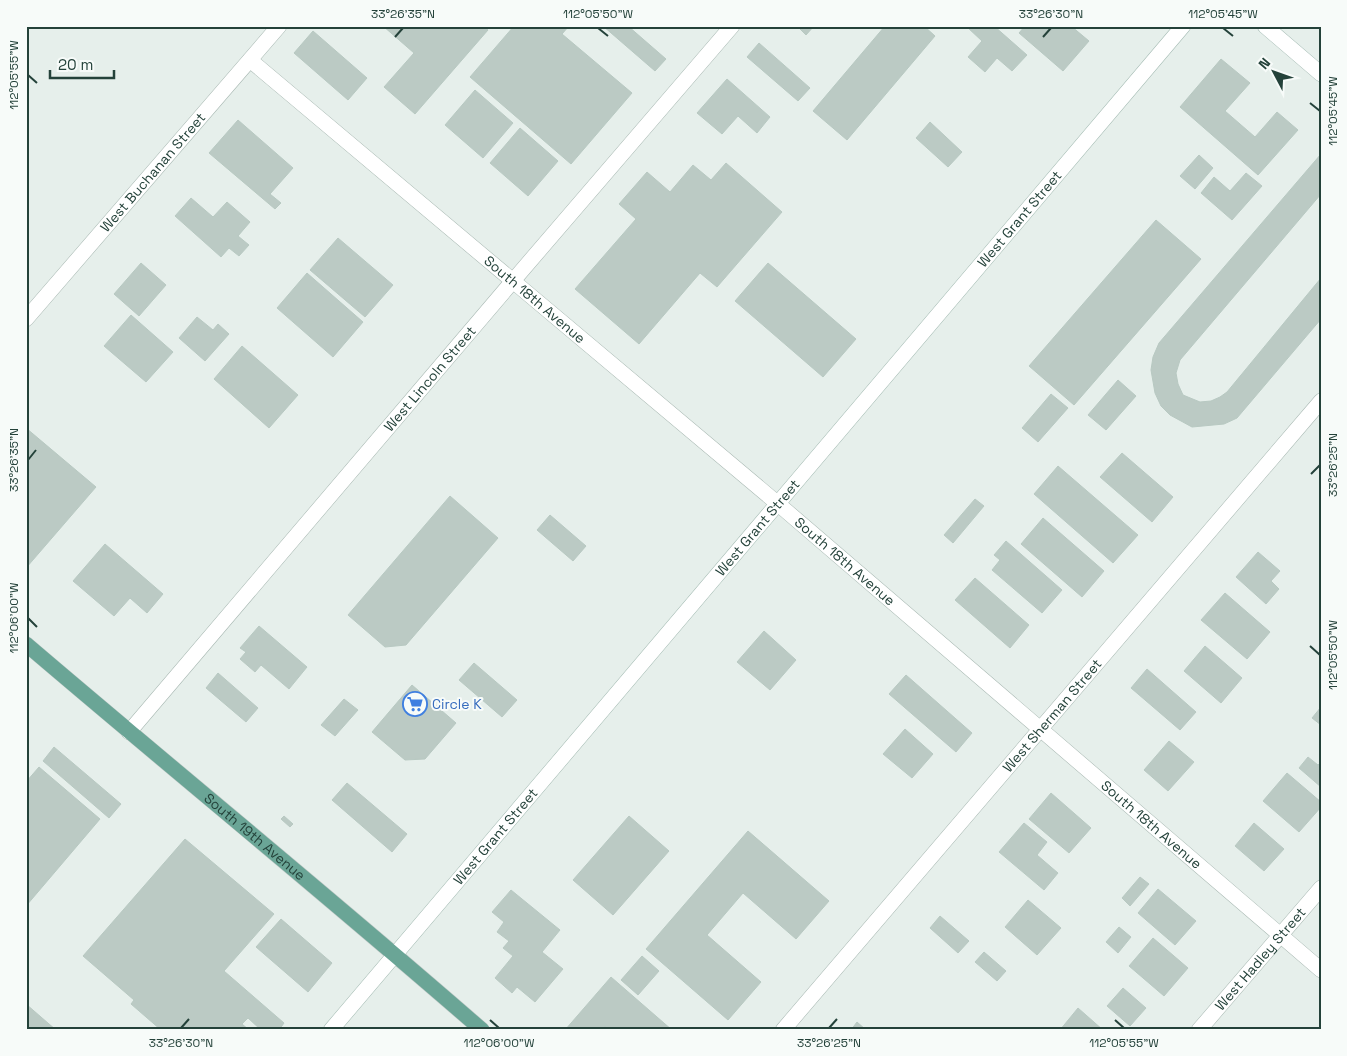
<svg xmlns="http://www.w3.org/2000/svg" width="1347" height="1056" viewBox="0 0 1347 1056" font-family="'Space Grotesk',sans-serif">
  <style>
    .building { fill: #bbcac4; stroke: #b8c9c2 }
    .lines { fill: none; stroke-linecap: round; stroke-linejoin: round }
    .street-casing { stroke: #a8b8b2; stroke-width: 16 }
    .secondary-casing { stroke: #a4bbb3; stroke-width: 16 }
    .primary-casing { stroke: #c2cac8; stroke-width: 16 }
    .street { stroke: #fff; stroke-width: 15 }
    .secondary { stroke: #fff; stroke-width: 15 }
    .primary { stroke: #6aa596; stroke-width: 15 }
    .ticks { fill: none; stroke: #24423a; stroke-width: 2 }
    .labels { text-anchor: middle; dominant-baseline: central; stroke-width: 4; stroke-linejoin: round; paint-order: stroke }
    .street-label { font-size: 14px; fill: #24423a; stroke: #f7fbf9 }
    .shop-label { font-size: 14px; fill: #366cbe; stroke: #f7fbf9; text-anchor: start }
    .neatline { fill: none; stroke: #24423a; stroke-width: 2 }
    .ticks-label { font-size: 12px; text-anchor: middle; fill: #24423a }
  </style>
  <rect width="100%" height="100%" fill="#e6efeb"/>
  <!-- building -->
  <path class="building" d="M383 26H483L488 30 415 114 384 87 414 53Z
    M514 26H569L562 34 632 93 571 164 470 77Z
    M603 26H628L666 59 655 71Z
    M797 26H814L806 35Z
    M885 26H924L935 36 847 140 813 111Z
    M968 26H994L1027 55 1012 71 997 58 985 72 968 57 982 41 967 27Z
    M1025 26H1071L1089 41 1063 71 1019 33Z
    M313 31 367 78 348 100 294 53Z
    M759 43 810 88 798 101 747 57Z
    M1221 59 1250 83 1225 111 1255 137 1277 112 1298 130 1258 175 1180 107Z
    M727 79 770 117 757 133 738 116 722 134 697 113Z
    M475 90 513 123 483 158 445 125Z
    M238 120 293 168 270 194 281 203 275 209 209 153Z
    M930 122 962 152 948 167 916 138Z
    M520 128 558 161 528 196 490 163Z
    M1321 154V194L1180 360 1176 373 1178 384 1183 395 1200 402 1211 401 1220 397 1227 392 1321 278V319L1237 418 1224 424 1192 427 1170 415 1161 406 1155 393 1151 370 1153 357 1159 343Z
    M1199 155 1213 168 1195 189 1180 176Z
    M726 163 782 212 717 287 700 273 639 344 575 289 636 219 619 204 647 172 670 192 693 165 711 180Z
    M1246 173 1262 186 1232 220 1201 193 1214 177 1230 191Z
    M191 198 213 217 227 202 250 222 238 236 249 245 239 256 229 248 221 257 175 216Z
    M1156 220 1201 259 1074 405 1029 366Z
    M338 238 393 285 365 317 310 270Z
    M141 263 166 285 139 316 114 294Z
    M768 263 856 339 823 377 735 301Z
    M307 273 363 322 333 357 277 308Z
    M131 315 173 352 146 382 104 346Z
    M197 317 213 330 218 324 229 334 205 361 179 338Z
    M242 346 298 395 269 428 214 379Z
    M1118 380 1136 396 1106 430 1088 415Z
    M1051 394 1068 408 1038 442 1022 428Z
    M26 428 96 487 26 568Z
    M1122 453 1173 497 1152 522 1100 477Z
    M1058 466 1138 535 1113 563 1034 494Z
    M450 496 498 538 406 645 385 647 348 615Z
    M975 499 984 506 953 543 944 535Z
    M550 515 586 546 573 561 537 530Z
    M1043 518 1104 571 1082 597 1021 544Z
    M1006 541 1062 590 1042 613 992 570 1000 560 994 555Z
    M105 544 163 594 147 613 130 598 114 616 73 581Z
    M1258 552 1280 571 1271 581 1279 589 1266 604 1236 577Z
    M975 578 1029 625 1010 648 955 600Z
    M1225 593 1270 632 1247 659 1201 620Z
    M259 626 307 667 289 689 261 665 255 672 240 659 246 652 240 648Z
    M764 631 796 660 770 690 737 662Z
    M1205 646 1242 678 1221 703 1184 671Z
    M474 663 517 700 502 717 459 680Z
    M1147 669 1196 712 1180 730 1131 688Z
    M218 673 258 708 246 722 206 688Z
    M906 675 972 733 956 752 889 694Z
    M412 685 456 723 425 759 405 760 372 732Z
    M344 699 358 710 335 736 321 725Z
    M1321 707V725L1312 718Z
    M905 729 933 754 912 778 883 754Z
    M1169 741 1194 762 1168 791 1144 770Z
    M54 747 121 804 109 818 43 761Z
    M1308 757 1318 765 1321 762V787L1299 768Z
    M39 767 100 819 26 906V782Z
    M1287 773 1321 802V807L1299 832 1263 801Z
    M347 783 407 834 392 852 332 800Z
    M1051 793 1091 828 1069 853 1029 819Z
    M284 816 293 824 290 827 281 819Z
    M629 816 669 851 613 915 573 880Z
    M1024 823 1047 842 1037 855 1058 873 1044 890 999 852Z
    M1254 823 1284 849 1264 871 1235 846Z
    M748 831 829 901 796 939 743 893 707 935 761 982 728 1020 646 949Z
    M185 839 274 914 224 971 284 1023 279 1030H261L248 1018 242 1024 249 1030H161L131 1004 134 1000 83 956Z
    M1140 877 1149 884 1130 906 1122 898Z
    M1158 889 1196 921 1175 945 1138 913Z
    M511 890 560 930 542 952 563 969 535 1002 517 987 512 993 495 978 513 956 503 948 509 941 497 932 504 922 492 912Z
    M1028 900 1061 928 1037 955 1005 927Z
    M940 916 969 941 958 953 930 928Z
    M281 919 332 963 308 992 256 947Z
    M1119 927 1131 937 1118 953 1106 942Z
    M1153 938 1188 968 1164 996 1129 966Z
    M984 952 1006 971 997 981 975 962Z
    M642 956 659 971 638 995 621 980Z
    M611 977 672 1030H609L605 1026 601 1030H565Z
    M1123 988 1146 1008 1130 1026 1107 1006Z
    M26 1004 56 1030H26Z
    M1078 1008 1103 1030H1060Z
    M857 1022 866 1030H851Z"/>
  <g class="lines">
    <defs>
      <g id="street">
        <path id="s1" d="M250 60 777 503 1321 970"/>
        <path id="s2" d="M26 319 279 26"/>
        <path id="s3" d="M129 732 512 282 732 26"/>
        <path id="s4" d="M783 1030 1321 401"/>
        <path id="s5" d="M1199 1030 1321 888"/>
      </g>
      <g id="secondary">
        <path d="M1265 26 1321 74"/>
        <path id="s6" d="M331 1030 1183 26"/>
      </g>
      <g id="primary">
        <path id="s7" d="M26 644C177 773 332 899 482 1030"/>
      </g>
    </defs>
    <!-- street casing -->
    <use href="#street" class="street-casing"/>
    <!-- secondary casing -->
    <use href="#secondary" class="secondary-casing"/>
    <!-- primary casing -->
    <use href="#primary" class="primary-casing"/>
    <!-- street -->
    <use href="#street" class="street"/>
    <!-- secondary -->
    <use href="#secondary" class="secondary"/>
    <!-- primary -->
    <use href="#primary" class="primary"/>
  </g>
  <!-- ticks -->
  <path class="ticks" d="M598 28 608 36M1223 28 1233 36M395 37 403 28M1043 37 1051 28M28 75 37 83M1310 103 1320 111M28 460 36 450M1311 474 1320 465M28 618 37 627M1310 646 1320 655M490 1020 499 1028M1115 1020 1124 1028M181 1028 189 1019M829 1028 837 1019"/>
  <!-- icons -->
  <defs>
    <symbol id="supermarket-ring" viewBox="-11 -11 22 22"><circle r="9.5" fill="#f7fbf9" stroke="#3f7fe0" stroke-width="1.5"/><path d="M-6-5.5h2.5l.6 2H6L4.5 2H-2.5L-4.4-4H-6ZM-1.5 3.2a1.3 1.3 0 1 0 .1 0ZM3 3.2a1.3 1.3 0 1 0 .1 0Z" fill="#3f7fe0"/></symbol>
  </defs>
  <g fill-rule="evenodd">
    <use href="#supermarket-ring" x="401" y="690" width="28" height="28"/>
  </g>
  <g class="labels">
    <!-- street labels -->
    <g class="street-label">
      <text stroke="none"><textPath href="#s2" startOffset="194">West Buchanan Street</textPath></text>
      <text stroke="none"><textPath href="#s6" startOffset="1064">West Grant Street</textPath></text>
      <text stroke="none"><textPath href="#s1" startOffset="372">South 18th Avenue</textPath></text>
      <text stroke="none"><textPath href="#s3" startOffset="464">West Lincoln Street</textPath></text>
      <text stroke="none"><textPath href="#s6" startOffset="659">West Grant Street</textPath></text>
      <text stroke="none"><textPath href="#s1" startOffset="778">South 18th Avenue</textPath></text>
      <text stroke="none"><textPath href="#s4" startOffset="414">West Sherman Street</textPath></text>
      <text stroke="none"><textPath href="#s1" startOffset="1182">South 18th Avenue</textPath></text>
      <text stroke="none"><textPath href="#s7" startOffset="299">South 19th Avenue</textPath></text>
      <text stroke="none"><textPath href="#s6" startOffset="254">West Grant Street</textPath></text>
      <text stroke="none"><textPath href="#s5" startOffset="94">West Hadley Street</textPath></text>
    </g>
    <!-- shop labels -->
    <g class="shop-label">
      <text x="432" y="704">Circle K</text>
    </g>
  </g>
  <!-- border -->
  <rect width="1347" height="1056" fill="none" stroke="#f7fbf9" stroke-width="55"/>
  <!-- north arrow -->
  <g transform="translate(1274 72) rotate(311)" stroke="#f7fbf9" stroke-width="4" paint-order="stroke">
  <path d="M0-4L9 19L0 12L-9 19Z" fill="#24423a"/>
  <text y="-8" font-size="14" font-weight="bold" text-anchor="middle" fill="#24423a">N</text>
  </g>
  <!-- scale -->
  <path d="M50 70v8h64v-8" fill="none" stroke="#24423a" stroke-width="2.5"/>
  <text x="58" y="70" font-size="15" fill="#24423a" stroke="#f7fbf9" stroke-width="4" paint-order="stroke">20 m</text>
  <rect x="28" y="28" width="1292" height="1000" class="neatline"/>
  <g class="ticks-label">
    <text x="403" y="18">33°26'35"N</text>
    <text x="598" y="18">112°05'50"W</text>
    <text x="1051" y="18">33°26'30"N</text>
    <text x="1223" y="18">112°05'45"W</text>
    <text transform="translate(14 75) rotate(-90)" y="4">112°05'55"W</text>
    <text transform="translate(1333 111) rotate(-90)" y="4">112°05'45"W</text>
    <text transform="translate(14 460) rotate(-90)" y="4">33°26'35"N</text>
    <text transform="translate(1333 465) rotate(-90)" y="4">33°26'25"N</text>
    <text transform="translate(14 618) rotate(-90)" y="4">112°06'00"W</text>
    <text transform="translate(1333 655) rotate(-90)" y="4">112°05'50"W</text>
    <text x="181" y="1047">33°26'30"N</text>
    <text x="499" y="1047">112°06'00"W</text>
    <text x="829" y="1047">33°26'25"N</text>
    <text x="1124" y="1047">112°05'55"W</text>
  </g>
</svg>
